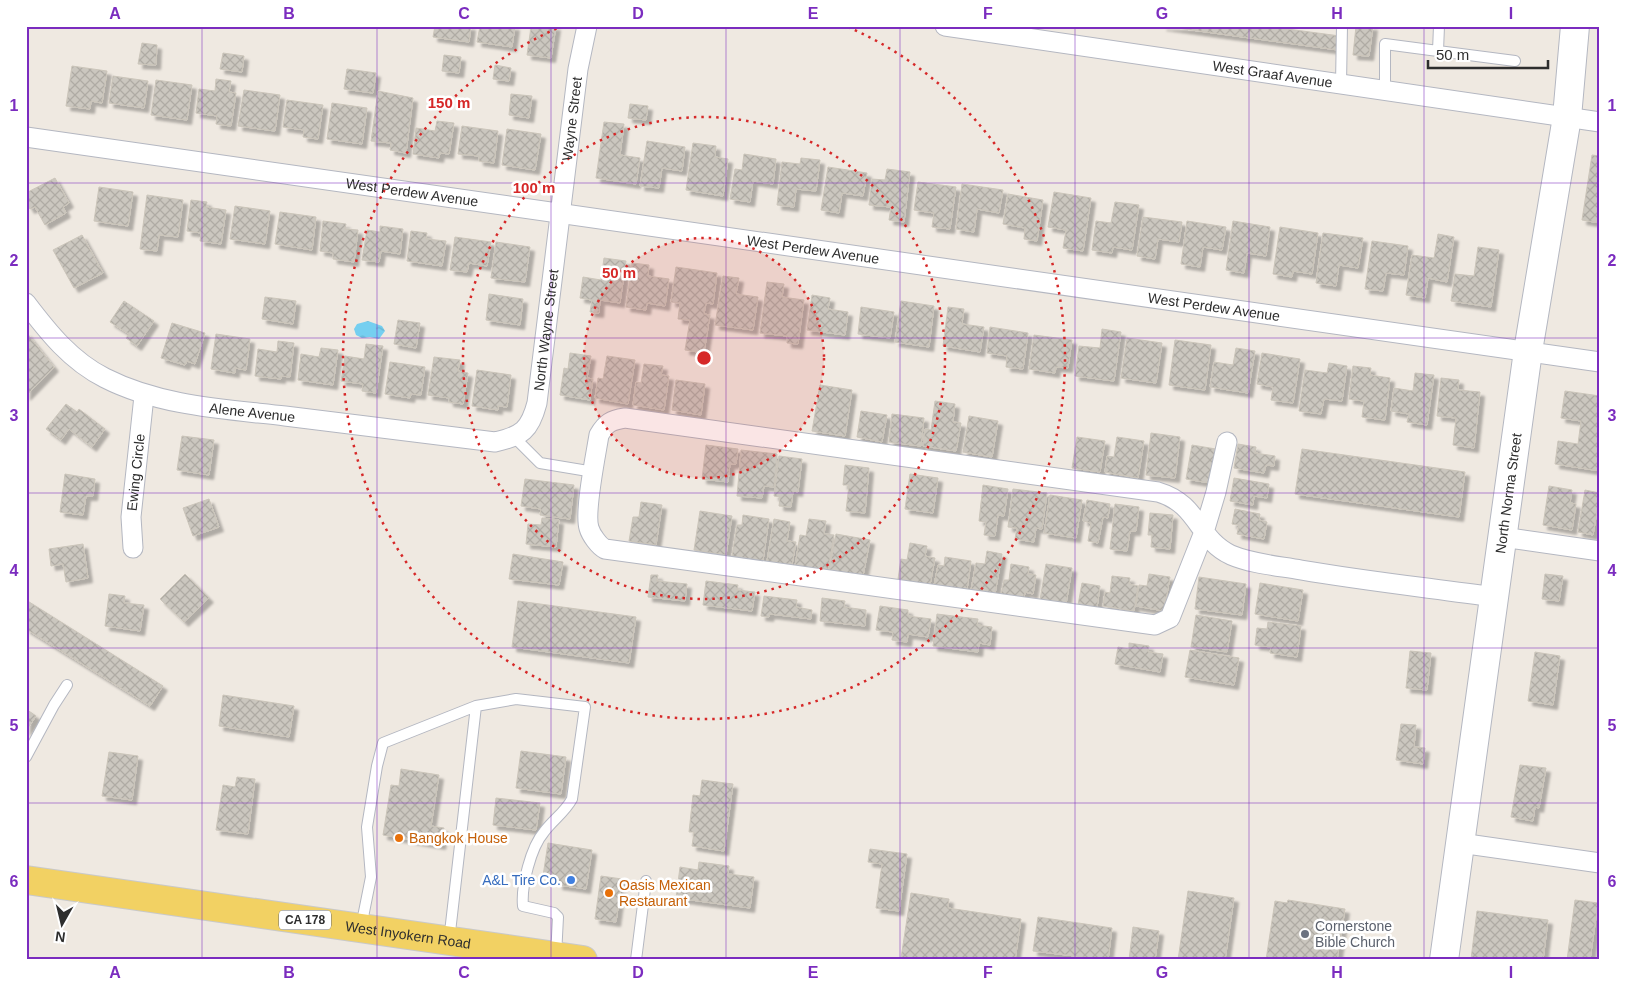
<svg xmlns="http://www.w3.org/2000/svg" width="1626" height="986" viewBox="0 0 1626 986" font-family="Helvetica,sans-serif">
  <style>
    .water { fill: url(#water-ripples) }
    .building { fill: url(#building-cross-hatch); stroke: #cbc5ba; filter: url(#shadow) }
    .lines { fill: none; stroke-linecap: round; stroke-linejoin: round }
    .lane-casing { stroke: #b4b7c1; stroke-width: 12 }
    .street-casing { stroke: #b4b7c1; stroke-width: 21 }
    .secondary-casing { stroke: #b4b7c1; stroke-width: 30 }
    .primary-casing { stroke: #c9c9c9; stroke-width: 30 }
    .lane { stroke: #fff; stroke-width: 10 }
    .street { stroke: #fff; stroke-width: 19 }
    .secondary { stroke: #fff; stroke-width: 28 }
    .primary { stroke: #f2d163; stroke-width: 28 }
    .grid { fill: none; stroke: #7b2cbf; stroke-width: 1; stroke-opacity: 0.55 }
    .ring { fill: none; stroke: #d62828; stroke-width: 2.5; stroke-dasharray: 2.5 5 }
    .food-dot { fill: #e8710a; stroke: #fff; stroke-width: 2 }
    .shop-dot { fill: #3f7fe0; stroke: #fff; stroke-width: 2 }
    .worship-dot { fill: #6b7280; stroke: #fff; stroke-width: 2 }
    .labels { text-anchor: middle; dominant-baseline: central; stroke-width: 5; stroke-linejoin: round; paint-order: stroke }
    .shield { fill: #fff; stroke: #6d6d6d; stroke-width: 1 }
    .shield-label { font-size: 12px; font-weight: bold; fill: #2e2e2e }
    .street-label { font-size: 14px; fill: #2e2e2e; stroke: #fff }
    .food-label { font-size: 14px; fill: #c56008; stroke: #fff; text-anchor: start }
    .shop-label { font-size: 14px; fill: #366cbe; stroke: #fff; text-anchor: end }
    .worship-label { font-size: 14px; fill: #5b616d; stroke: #fff; text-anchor: start }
    .centre { fill: #d62828; stroke: #fff; stroke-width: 2.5 }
    .ring-label { font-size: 15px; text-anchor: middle; font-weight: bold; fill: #d62828; stroke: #fff; stroke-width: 5; stroke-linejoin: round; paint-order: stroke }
    .neatline { fill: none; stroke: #7b2cbf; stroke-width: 2 }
    .grid-label { font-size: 16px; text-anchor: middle; font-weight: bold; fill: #7b2cbf }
  </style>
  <defs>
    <pattern id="water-ripples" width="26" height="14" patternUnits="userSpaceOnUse" patternTransform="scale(1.25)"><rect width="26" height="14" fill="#75cff0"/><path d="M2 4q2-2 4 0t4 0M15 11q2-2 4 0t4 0" fill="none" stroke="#66b2ce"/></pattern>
    <pattern id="building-cross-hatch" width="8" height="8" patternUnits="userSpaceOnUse" patternTransform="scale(1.25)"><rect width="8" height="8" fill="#cbc7bf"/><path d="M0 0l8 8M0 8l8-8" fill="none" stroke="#afaba4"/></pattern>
    <filter id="shadow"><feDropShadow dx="4.5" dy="4.5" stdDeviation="1" flood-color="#0004"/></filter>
  </defs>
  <rect width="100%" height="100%" fill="#efe9e1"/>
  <!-- water -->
  <path class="water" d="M368 321 382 326 385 331 379 339 370 337 362 338 356 335 354 329 357 324Z"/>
  <!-- building -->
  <path class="building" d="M435 26H471L469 42 433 37Z
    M480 26H515L512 47 477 42Z
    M526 26H556L551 58 527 55 531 27Z
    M1162 26H1265L1340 36 1338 50Z
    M1356 26H1373L1369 56 1353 55Z
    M142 43 157 45 156 65 138 64Z
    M223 53 244 56 242 72 220 69Z
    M444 55 461 57 459 73 442 71Z
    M495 65 511 68 509 81 493 79Z
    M72 66 107 71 102 103 91 101 90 109 66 106Z
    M347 69 376 73 373 93 344 89Z
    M113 76 148 81 144 108 109 103Z
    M216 79 231 81 229 92 236 93 231 126 216 124 217 116 196 113 199 89 215 91Z
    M156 80 192 85 187 120 151 115Z
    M244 90 280 95 275 131 238 126Z
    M378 91 413 98 406 153 390 150 391 143 371 141Z
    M511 94 532 96 529 118 509 115Z
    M287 100 323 105 318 139 303 137 304 130 283 127Z
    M332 103 367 108 362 144 327 139Z
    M630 104 648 106 646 120 628 118Z
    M437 121 454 123 449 154 440 153 439 158 413 154 416 128 435 131Z
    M604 122 624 124 620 155 640 158 636 184 596 178Z
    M462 126 498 131 494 163 479 161V156L458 154Z
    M507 129 541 134 535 170 502 165Z
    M647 141 685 147 682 171 662 168 659 188 640 186Z
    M693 143 716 146 715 157 728 159 723 196 686 190Z
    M744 154 776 159 773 184 753 181 750 202 730 199 735 169 742 170Z
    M1592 155 1600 156V223L1582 220Z
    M801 158 820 160 816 191 796 189 794 207 777 205 782 162 800 164Z
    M828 167 867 173 863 196 842 193 839 213 821 210Z
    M887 169 910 172 904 222 889 220 891 207 869 205 872 179 885 180Z
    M55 178 69 203 63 207 66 213 45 225 35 207 30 209 26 202V193Z
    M918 182 956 187 950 229 932 227 934 213 914 210Z
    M962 184 1003 190 999 213 977 209 974 232 956 229Z
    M99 187 133 192 128 226 94 221Z
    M1054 192 1091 198 1083 251 1063 248 1066 230 1048 227Z
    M1008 194 1043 200 1037 241 1024 239 1025 228 1003 224Z
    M147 195 183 200 178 237 159 235 157 251 140 249Z
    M191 200 207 202 206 207 226 210 221 244 200 241 201 233 187 231Z
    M1115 202 1139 205 1132 250 1113 247 1112 253 1092 250 1096 221 1111 223Z
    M235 206 270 211 265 244 230 239Z
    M280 212 316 217 312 250 275 244Z
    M1143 217 1182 222 1179 242 1158 239 1155 259 1137 256Z
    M323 221 346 224 345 229 358 230 354 262 333 259V253L320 251Z
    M1187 221 1226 227 1222 250 1203 247 1200 267 1181 264Z
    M1233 221 1270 227 1266 256 1247 253 1244 273 1226 270Z
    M380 226 403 229 400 254 381 251 379 262 362 260 367 230 380 232Z
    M1280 227 1318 233 1312 274 1293 271 1292 277 1273 274Z
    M411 231 427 233 426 239 446 241 442 266 407 261Z
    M1323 233 1363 238 1358 268 1339 265 1336 286 1316 283Z
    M1438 234 1454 237 1447 282 1428 278 1425 298 1406 295 1412 255 1434 258Z
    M82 235 103 273 74 288 53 250Z
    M455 237 491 242 487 266 469 263 467 272 450 270Z
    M1372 241 1408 246 1404 275 1386 273 1383 291 1365 289Z
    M496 242 530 247 525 282 491 278Z
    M1478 247 1499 250 1491 307 1451 301 1455 274 1474 276Z
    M604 258 626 261 620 303 600 300 599 313 590 312 592 300 580 298 583 277 601 280Z
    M632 263 649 265 648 276 669 279 665 306 647 303 646 310 626 307Z
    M676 267 717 273 713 304 706 303 704 314 710 315 704 353 685 350 690 320 678 319 680 303 671 302Z
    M723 276 739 278 736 294 758 297 753 330 715 325Z
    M767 282 784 284 782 297 804 300 798 344 787 343V336L760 333Z
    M489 294 523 299 520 325 486 320Z
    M812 295 830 298 828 309 848 312 845 335 807 330Z
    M265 297 296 301 293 324 262 319Z
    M124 301 154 321 137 346 126 338 129 334 110 322Z
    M901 301 934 306 929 347 895 342Z
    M861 307 894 312 890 338 858 334Z
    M948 307 964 309 962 324 984 327 980 352 943 346Z
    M398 320 420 323 416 348 394 344Z
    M172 323 205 333 195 364 187 361 185 365 161 358Z
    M990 327 1028 333 1023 369 1006 367 1007 356 987 353Z
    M1102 329 1121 332 1114 381 1075 376 1079 346 1100 348Z
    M26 332 54 367 26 396Z
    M216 334 250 339 246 370 235 368V373L211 369Z
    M1034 335 1072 340 1068 368 1056 367 1055 373 1029 369Z
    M1127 338 1162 343 1156 383 1121 378Z
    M1175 340 1211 345 1205 390 1169 385Z
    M278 341 294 343 290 377 281 376V379L255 376 258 349 277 352Z
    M366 344 383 346 376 393 362 391 363 384 341 381 345 356 364 359Z
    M321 348 338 350 333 385 298 380 301 354 319 357Z
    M1236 348 1255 351 1248 393 1210 387 1214 362 1233 365Z
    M570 353 591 356 587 378 593 379 590 400 560 395 564 368 568 369Z
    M1262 353 1300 359 1293 403 1271 400 1273 387 1257 384Z
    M607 356 635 360 628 404 595 398 598 378 603 379Z
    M434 357 460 360 458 371 468 373 463 404 449 402V398L428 395Z
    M390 362 425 367 421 395 411 394 410 398 385 394Z
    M1329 363 1347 366 1342 401 1324 399 1321 414 1299 411 1305 370 1327 373Z
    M644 364 663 366 661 375 669 376 664 410 633 405 636 382 641 383Z
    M1353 366 1371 368 1370 375 1390 378 1385 420 1362 417 1364 401 1349 399Z
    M477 370 511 375 507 407 498 406V410L472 406Z
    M1415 373 1434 375 1427 425 1407 422 1409 414 1391 411 1394 388 1413 391Z
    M1441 378 1459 380 1458 390 1480 392 1474 448 1453 445 1456 418 1437 416Z
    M676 380 705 384 701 415 672 410Z
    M820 385 852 390 845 436 812 431Z
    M1565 391 1600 396V471L1555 464 1558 441 1578 444 1581 421 1561 418Z
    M935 401 955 404 953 422 961 423 956 451 923 446 925 429 931 430Z
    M66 404 77 412 79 409 105 429 92 447 69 429 61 440 46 429Z
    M861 411 887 415 882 442 857 437Z
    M892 414 924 418 921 446 889 442Z
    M969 416 998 421 992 457 963 452Z
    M1151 433 1180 437 1175 478 1146 475Z
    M182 436 214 440 209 475 177 470Z
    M1077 437 1105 441 1100 472 1072 468Z
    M1117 437 1144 441 1138 478 1105 472 1107 456 1114 457Z
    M1238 444 1256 447 1255 453 1275 456 1274 466 1266 465 1264 473 1234 468Z
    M706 445 738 449 736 464H730L728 482 702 479Z
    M1192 445 1216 449 1210 483 1186 479Z
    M1302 449 1465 472 1459 517 1295 494Z
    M741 450 777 454 774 487 764 486 762 498 737 496Z
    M779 456 802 459 798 492 793 491 791 507 779 506 780 497 774 496Z
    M845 465 869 468 865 513 846 511 849 485H843Z
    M65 474 95 479 93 496H86L83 515 60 512Z
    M910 474 938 478 933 513 905 509Z
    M1234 478 1269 484 1267 498 1254 496 1253 505 1230 501Z
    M525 479 574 485 570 519 540 515 541 509 521 506Z
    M983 485 1008 489 1004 516 998 515 995 536 984 535 986 522 979 521Z
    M1549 486 1572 490 1570 503 1576 504 1572 530 1543 525Z
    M1013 489 1047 493 1042 529 1036 528 1034 542 1015 539 1017 528 1008 527Z
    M1585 490 1600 493 1593 535 1578 532Z
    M1050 495 1082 500 1076 538 1044 533Z
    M209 499 219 527 193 536 183 508Z
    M1087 500 1110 504 1108 518 1103 517 1098 543 1088 541 1091 523 1083 521Z
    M641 502 662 505 656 545 629 541 633 517H639Z
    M1115 504 1139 507 1136 531H1130L1127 551 1110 549Z
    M1235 509 1260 514 1259 520 1267 522 1264 539 1237 534 1239 525 1232 524Z
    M700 511 732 516 726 555 694 550Z
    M1150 513 1173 515 1170 549 1151 547 1152 535H1148Z
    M743 515 769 519 763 561 732 556 737 525H742Z
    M542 518 559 520 556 547 526 544 528 524 541 525Z
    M774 519 790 522 787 541 796 542 792 565 767 561Z
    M809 519 826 521 824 534 834 535 828 571 795 566 800 535 806 536Z
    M836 534 870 540 863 576 829 570Z
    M910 543 927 546 925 556 935 558 930 585 898 579 901 559 907 560Z
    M83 544 88 578 66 582 63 564 51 566 49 549Z
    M987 551 1002 554 995 594 971 590 976 563 985 564Z
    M513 554 563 562 559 585 509 579Z
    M945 557 971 561 967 590 934 585 938 565 944 566Z
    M1011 564 1029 567 1028 574 1036 575 1033 594 1025 592 1024 599 1001 595 1004 580H1009Z
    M1046 564 1072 568 1066 604 1040 600Z
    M185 574 209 598 184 622 160 599Z
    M1149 574 1170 577 1164 611 1136 606 1139 585 1147 586Z
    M1545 574 1563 576 1559 601 1542 599Z
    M651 575H658L657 581 687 584 685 601 648 597Z
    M1112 576 1130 578 1129 584 1138 586 1134 611 1103 606 1105 592 1110 593Z
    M1199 577 1246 584 1242 615 1195 609Z
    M706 581 738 585 737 590 755 592 752 611 703 605Z
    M1082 583 1100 586 1097 608 1078 605Z
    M1260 583 1303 590 1298 621 1255 614Z
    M109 594 125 596 124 603 144 605 140 631 105 626Z
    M764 596 797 600 796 607 812 610 811 619 770 614 769 617 761 616Z
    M822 598 845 601 844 607 866 610 865 626 820 621Z
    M26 600 163 686 150 706 26 629Z
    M518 601 636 617 629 663 512 647Z
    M880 606 908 610V616L931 619 928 637 908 634 907 642 892 640 893 632 876 630Z
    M937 614 978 619 977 625 992 627 990 645 979 643 978 652 933 646Z
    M1196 615 1232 621 1227 652 1191 647Z
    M1268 622 1301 626 1297 657 1270 653 1271 647 1255 645 1257 628 1267 629Z
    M1129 643 1149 646 1148 652 1163 654 1160 672 1115 664 1118 647 1129 649Z
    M1190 650 1239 658 1234 685 1185 677Z
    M1410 651 1431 653 1427 690 1406 688Z
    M1535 652 1560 656 1553 705 1528 701Z
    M223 695 294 706 289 737 219 726Z
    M26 709 36 716 26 731Z
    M1401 724 1416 725 1414 747 1425 748 1423 764 1396 760Z
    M521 751 566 757 561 794 516 788Z
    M109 752 138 756 132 800 102 796Z
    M1520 765 1546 768 1539 808 1535 807 1533 821 1511 817Z
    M401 769 439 775 431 826 444 828 441 845 383 835 391 785 399 786Z
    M237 777 255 779 248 834 216 830 223 785 235 787Z
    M702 780 733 784 724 851 692 846 694 832H689L693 795 700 796Z
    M496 798 540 803 536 830 493 825Z
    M548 843 592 850 586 889 558 885 559 878 543 876Z
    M870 849 907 854 899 911 876 908 882 864 868 862Z
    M699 862 729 866 728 874 754 877 750 908 676 898 680 867 698 870Z
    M601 876 622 879 616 922 595 919Z
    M1188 891 1234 898 1225 960H1178Z
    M911 893 949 899 948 908 1021 919 1015 960 901 958Z
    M1288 900 1345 909 1337 960H1266L1275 901 1287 903Z
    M1575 900 1598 903 1590 960H1567Z
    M1477 911 1548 920 1543 960 1471 959Z
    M1038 917 1112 928 1108 960 1033 951Z
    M1133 927 1159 931 1155 960H1129Z"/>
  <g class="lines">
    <defs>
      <path id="lane" d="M1438 51 1515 61
        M1341 84 1342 26
        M1385 91V44L1438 51 1439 26
        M515 438 540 463 594 472
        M26 757 54 705 67 685
        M361 927 371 877 367 827 377 766 383 743 476 706 516 699 585 707 572 799C565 812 553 820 544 832 531 847 521 886 523 906L554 913 558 917 556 956
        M449 941 476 706
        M636 960 646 881"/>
      <g id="street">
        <path id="s1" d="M945 26 1600 122"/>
        <path id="s2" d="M26 137 1600 362"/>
        <path id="s3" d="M26 303C48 332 71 361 105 378 160 406 224 409 285 416 355 425 425 433 495 442 522 436 530 430 537 403L578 69 587 26"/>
        <path d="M1227 442 1216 492 1204 532 1170 618 1155 625 605 549C599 546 591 535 589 528 584 512 596 454 599 435 606 423 611 420 625 418L1158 492C1199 504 1197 539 1231 555 1252 564 1279 566 1301 570 1365 581 1430 588 1494 597"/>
        <path d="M1502 537 1600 551"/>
        <path id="s4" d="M133 548 131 517 144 396"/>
        <path d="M1460 843 1600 863"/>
      </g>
      <g id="secondary">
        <path id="s5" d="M1444 960 1528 351 1567 117 1575 26"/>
      </g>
      <g id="primary">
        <path id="s6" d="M26 880 583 960"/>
      </g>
    </defs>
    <!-- lane casing -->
    <use href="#lane" class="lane-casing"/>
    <!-- street casing -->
    <use href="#street" class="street-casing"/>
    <!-- secondary casing -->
    <use href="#secondary" class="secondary-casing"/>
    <!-- primary casing -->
    <use href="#primary" class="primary-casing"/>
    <!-- lane -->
    <use href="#lane" class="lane"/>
    <!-- street -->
    <use href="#street" class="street"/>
    <!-- secondary -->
    <use href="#secondary" class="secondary"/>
    <!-- primary -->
    <use href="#primary" class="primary"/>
  </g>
  <!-- grid -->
  <path class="grid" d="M202 26V960M377 26V960M551 26V960M726 26V960M900 26V960M1075 26V960M1249 26V960M1424 26V960M26 183H1600M26 338H1600M26 493H1600M26 648H1600M26 803H1600"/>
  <!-- distance rings -->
  <circle cx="704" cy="358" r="120" fill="#d62828" fill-opacity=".12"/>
  <g class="ring">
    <circle cx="704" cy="358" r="120"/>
    <circle cx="704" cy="358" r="241"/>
    <path d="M848 27A361 361 0 1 1 560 27"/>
  </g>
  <!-- markers -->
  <g class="food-dot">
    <circle cx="399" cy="838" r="5"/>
    <circle cx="609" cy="893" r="5"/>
  </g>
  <circle class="shop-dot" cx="571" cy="880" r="5"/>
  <circle class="worship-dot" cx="1305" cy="934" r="5"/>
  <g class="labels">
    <!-- shield labels -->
    <rect class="shield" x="279" y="910.5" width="52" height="19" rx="4"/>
    <g class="shield-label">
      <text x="305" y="920">CA 178</text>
    </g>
    <!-- street labels -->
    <g class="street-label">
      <text stroke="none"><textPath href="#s1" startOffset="331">West Graaf Avenue</textPath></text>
      <text stroke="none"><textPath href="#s3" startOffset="855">Wayne Street</textPath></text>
      <text stroke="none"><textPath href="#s2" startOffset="390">West Perdew Avenue</textPath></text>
      <text stroke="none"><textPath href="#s2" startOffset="795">West Perdew Avenue</textPath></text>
      <text stroke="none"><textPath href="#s2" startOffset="1200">West Perdew Avenue</textPath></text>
      <text stroke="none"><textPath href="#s3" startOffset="642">North Wayne Street</textPath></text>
      <text stroke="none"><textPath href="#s3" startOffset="262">Alene Avenue</textPath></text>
      <text stroke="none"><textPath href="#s4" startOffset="76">Ewing Circle</textPath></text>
      <text stroke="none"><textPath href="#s5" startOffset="471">North Norma Street</textPath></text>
      <text stroke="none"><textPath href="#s6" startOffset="386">West Inyokern Road</textPath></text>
    </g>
    <!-- food labels -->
    <g class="food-label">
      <text x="409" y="838">Bangkok House</text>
      <text x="619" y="885">Oasis Mexican<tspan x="619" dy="16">Restaurant</tspan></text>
    </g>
    <!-- shop labels -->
    <g class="shop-label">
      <text x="561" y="880">A&amp;L Tire Co.</text>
    </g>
    <!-- worship labels -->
    <g class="worship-label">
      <text x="1315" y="926">Cornerstone<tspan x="1315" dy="16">Bible Church</tspan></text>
    </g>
  </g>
  <circle cx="704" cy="358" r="8" class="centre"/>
  <g class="ring-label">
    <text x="449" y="108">150 m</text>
    <text x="534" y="193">100 m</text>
    <text x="619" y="278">50 m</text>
  </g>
  <!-- border -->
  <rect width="1626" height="986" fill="none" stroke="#ffffff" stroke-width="55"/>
  <!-- north arrow -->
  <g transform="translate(62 924) rotate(188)" stroke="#ffffff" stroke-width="4" paint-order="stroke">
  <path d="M0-4L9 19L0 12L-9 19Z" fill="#2e2e2e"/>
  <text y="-8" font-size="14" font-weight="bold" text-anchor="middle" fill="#2e2e2e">N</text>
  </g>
  <!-- scale -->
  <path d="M1428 60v8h120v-8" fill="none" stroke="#2e2e2e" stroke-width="2.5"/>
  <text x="1436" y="60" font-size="15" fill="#2e2e2e" stroke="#ffffff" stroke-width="4" paint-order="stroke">50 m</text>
  <rect x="28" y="28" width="1570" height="930" class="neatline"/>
  <g class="grid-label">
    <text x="115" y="19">A</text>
    <text x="289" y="19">B</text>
    <text x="464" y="19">C</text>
    <text x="638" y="19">D</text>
    <text x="813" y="19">E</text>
    <text x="988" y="19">F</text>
    <text x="1162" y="19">G</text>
    <text x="1337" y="19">H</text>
    <text x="1511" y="19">I</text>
    <text x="14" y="111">1</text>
    <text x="1612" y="111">1</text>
    <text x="14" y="266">2</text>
    <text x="1612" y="266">2</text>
    <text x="14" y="421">3</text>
    <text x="1612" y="421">3</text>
    <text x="14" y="576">4</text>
    <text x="1612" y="576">4</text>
    <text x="14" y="731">5</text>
    <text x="1612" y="731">5</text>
    <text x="14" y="887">6</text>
    <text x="1612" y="887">6</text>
    <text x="115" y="978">A</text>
    <text x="289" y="978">B</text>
    <text x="464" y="978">C</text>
    <text x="638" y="978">D</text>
    <text x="813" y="978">E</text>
    <text x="988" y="978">F</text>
    <text x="1162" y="978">G</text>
    <text x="1337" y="978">H</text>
    <text x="1511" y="978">I</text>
  </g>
</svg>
